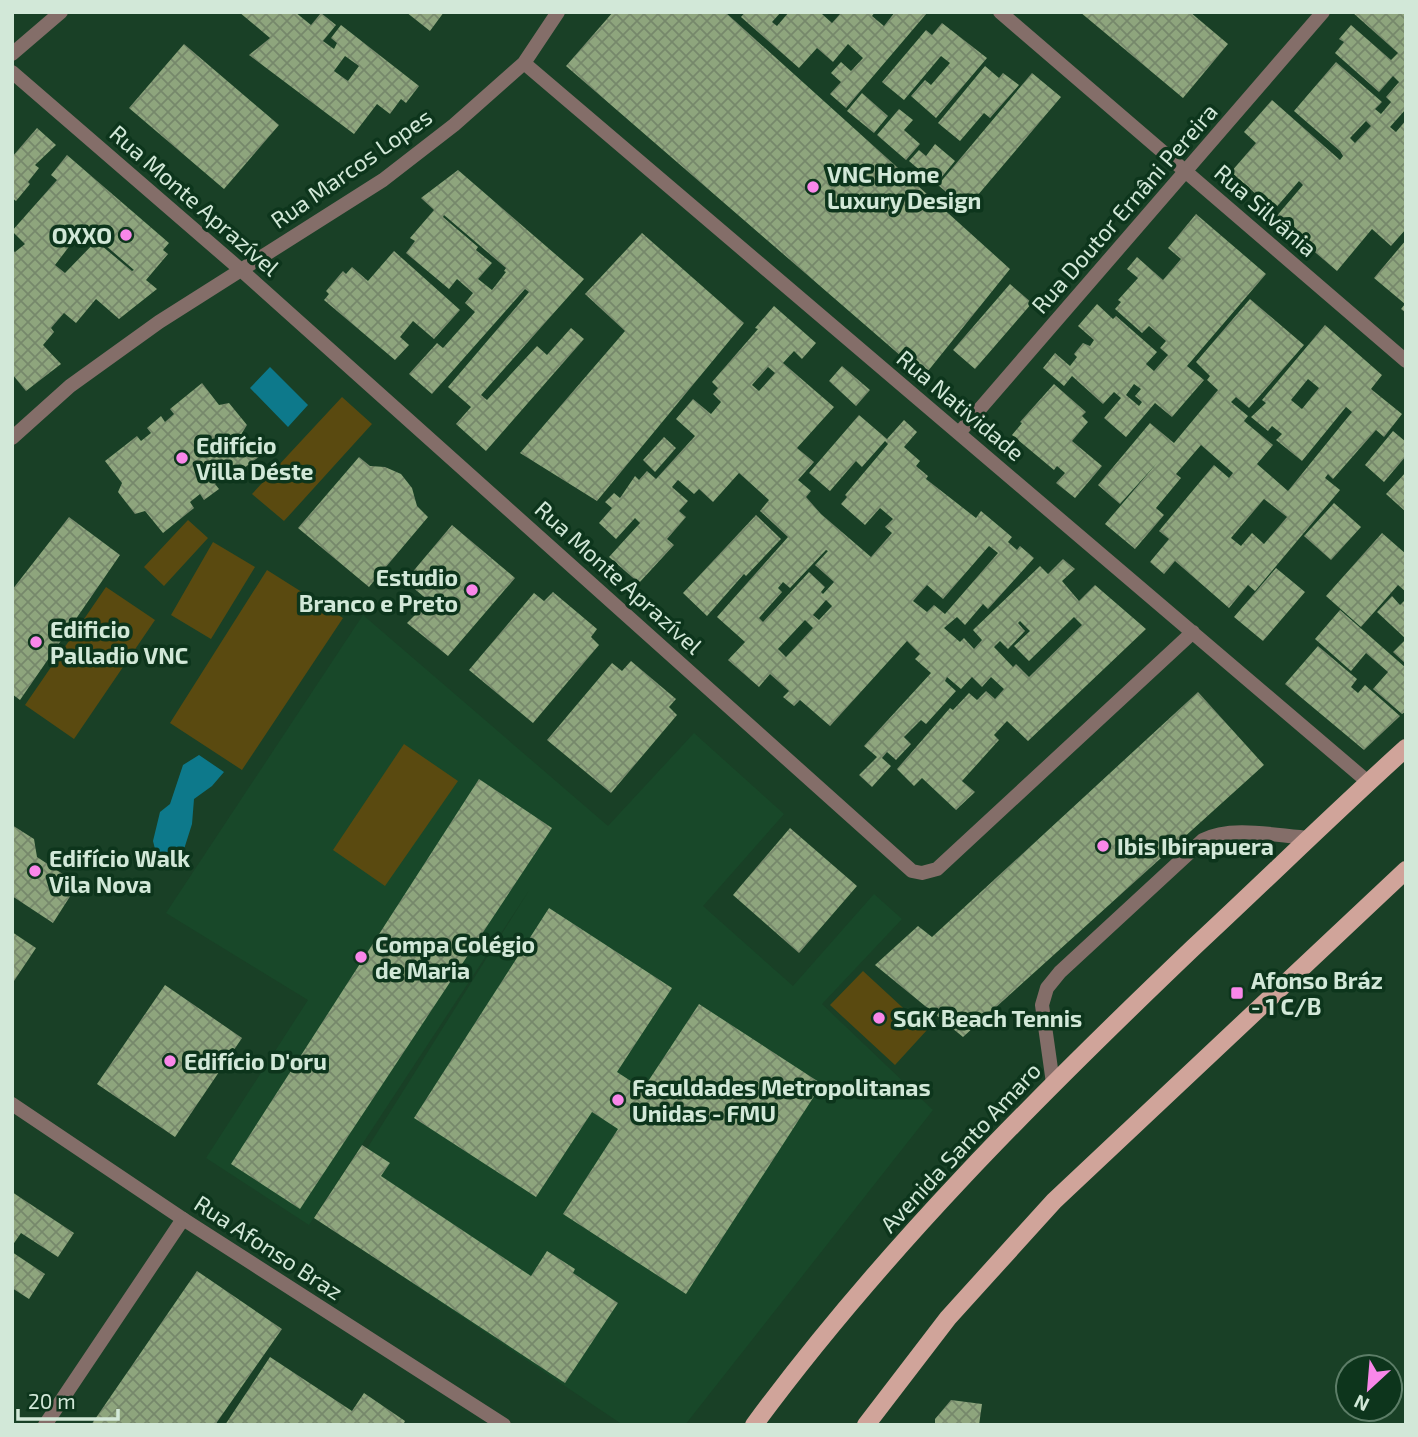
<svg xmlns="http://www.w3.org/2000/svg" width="1418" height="1437" viewBox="0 0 1418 1437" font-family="'Exo 2',sans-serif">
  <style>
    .built { fill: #184829 }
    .grass { fill: #5a4a10 }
    .water { fill: #0d798b }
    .building { fill: url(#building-cross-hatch); fill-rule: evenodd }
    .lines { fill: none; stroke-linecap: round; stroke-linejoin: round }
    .service { stroke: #846e69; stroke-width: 14 }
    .minor { stroke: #846e69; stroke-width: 14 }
    .tertiary { stroke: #846e69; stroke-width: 14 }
    .primary { stroke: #d0a49a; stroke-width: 18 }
    .poi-dot { fill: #f987e9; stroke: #0d351c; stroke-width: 2.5 }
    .labels { text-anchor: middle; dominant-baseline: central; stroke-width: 7; stroke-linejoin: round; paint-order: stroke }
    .street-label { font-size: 23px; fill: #d2e8d8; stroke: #0d351c }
    .poi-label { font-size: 23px; font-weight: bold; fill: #d2e8d8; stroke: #0d351c; text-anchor: start }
  </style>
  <defs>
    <pattern id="building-cross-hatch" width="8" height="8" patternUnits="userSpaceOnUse" patternTransform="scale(1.75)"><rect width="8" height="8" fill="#8ea57d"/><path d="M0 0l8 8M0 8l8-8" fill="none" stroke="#76886b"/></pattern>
  </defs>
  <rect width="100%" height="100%" fill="#194026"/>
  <!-- built -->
  <path class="built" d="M363 615 608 826 694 733 784 814 703 906 793 986 874 894 902 919 822 1004 933 1110 685 1425H623L321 1222 530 889 309 1225 206 1158 308 1000 166 913Z"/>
  <!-- grass -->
  <path class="grass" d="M342 397 372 424 284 521 252 494Z
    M188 520 208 538 164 586 144 567Z
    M213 542 255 567 211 639 171 615Z
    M267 570 343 618 242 770 170 723Z
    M106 587 155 620 74 739 25 705Z
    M404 744 458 781 385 886 333 850Z
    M863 971 927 1030 895 1065 830 1005Z"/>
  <!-- water -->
  <path class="water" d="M270 367 308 405 288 427 250 388Z
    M199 755 224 772 212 786 194 799 192 824 179 865 160 869 153 841 160 812 170 804 183 765Z"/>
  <!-- building -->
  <path class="building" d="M239 12H295L311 25 321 13 336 25 323 41 334 49 337 43 331 38 341 25 419 86 406 103 401 99 390 114 377 104 354 134 249 55 270 38ZM345 56 359 66 348 81 334 71Z
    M406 12H444L430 31Z
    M613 12H725L1010 269 924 376 566 66Z
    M745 12H781L772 22 777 26 789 12H824L822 14 832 23 840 14 839 12H875L872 16 884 26 895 12 927 13 846 108 830 94 841 82 831 73 841 62 851 71 863 58 848 44 833 62 817 48 799 68 741 17Z
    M1080 12H1190L1228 44 1183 98Z
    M1352 12H1406V109L1390 127 1396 132 1406 120V229L1391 246 1372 229 1337 271 1275 218 1303 185 1299 181 1274 210 1231 172 1256 143 1244 132 1272 100 1340 160 1343 156 1340 151 1294 111 1336 62 1382 102 1375 109 1381 114 1391 102 1386 97 1399 82 1393 76 1379 92 1335 53 1344 42 1339 39 1351 25 1391 60 1398 53ZM1366 121 1371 126 1355 143 1350 138Z
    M942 23 987 58 936 118 911 96 925 80 931 85 950 63 941 56 904 100 882 82 926 30 932 35Z
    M184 44 279 125 224 189 129 108Z
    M985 66 999 78 1003 73 1019 85 990 118 984 113 960 141 938 123Z
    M1032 73 1061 97 966 209 938 185Z
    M862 93 888 116 874 133 847 111Z
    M899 109 913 120 904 130 920 144 906 160 877 135Z
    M37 128 56 145 35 165 39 168 28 182 30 184 16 201 12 198V157Z
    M935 144 955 161 936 184 909 161 919 150 926 156Z
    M67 155 169 243 163 250 168 254 146 280 157 289 119 319 96 299 76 323 64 313 51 328 54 332 43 345 61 364 26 391 12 374V250L15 252 25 244 12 231 57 180 51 175ZM84 227 134 270 132 271 96 241 65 273 55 265Z
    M458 170 584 279 481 395 487 400 537 346 547 355 571 328 584 339 486 451 456 424 471 407 448 387 529 292 525 289 432 394 409 374 437 343 443 348 475 312 465 303 473 293 457 279 449 289 406 253 415 241 410 238 434 210 421 198ZM444 215 506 268 504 271 506 272 492 290 478 279 492 263 476 250 478 247 443 217Z
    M1196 214 1266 274 1187 366 1204 380 1172 417 1155 403 1126 437 1104 418 1121 398 1114 392 1103 404 1072 376 1064 386 1043 368 1055 353 1070 366 1077 357 1074 354 1083 343 1090 346 1094 340 1078 326 1097 304 1113 319 1116 316 1157 352 1146 364 1154 371 1168 355 1160 348 1166 341 1149 326 1142 333 1115 309 1121 302 1118 300 1138 278 1127 269 1137 257 1163 280 1181 259 1168 248ZM1134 384 1141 389 1135 396 1142 402 1139 406 1126 395Z
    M642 233 744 323 597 501 520 453 625 331 585 294Z
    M1406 240V313L1401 309 1405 304 1374 278Z
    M394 251 460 310 434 339 413 321 400 337 409 345 395 360 324 300 329 294 326 291 343 271 346 274 352 267 368 281Z
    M1010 284 1032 303 975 369 953 350Z
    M1250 299 1304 345 1249 408 1236 397 1231 402 1248 416 1244 421 1273 445 1257 464 1288 491 1352 412 1346 407 1302 461 1276 440 1282 434 1272 426 1268 431 1251 417 1266 403 1262 400 1325 325 1382 375 1371 389 1402 414 1384 437 1376 430 1333 479 1328 474 1325 478 1340 490 1255 591 1248 585 1229 608 1175 561 1164 574 1150 562 1169 539 1159 531 1214 465 1229 478 1233 473 1201 445 1176 474 1181 478 1156 508 1164 515 1135 549 1105 524 1157 463 1120 504 1098 485 1150 423 1174 443 1218 390 1207 380 1210 376 1196 362ZM1308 379 1319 388 1302 409 1291 400ZM1264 499 1287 517 1264 544 1252 533 1241 546 1231 538Z
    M774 306 816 343 802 359 794 351 783 363 834 407 797 448 814 462 798 480 811 491 806 497 821 514 871 557 892 533 885 527 893 519 880 508 865 525 841 504 847 497 845 495 888 444 885 441 862 467 856 461 830 491 809 473 859 415 887 439 904 420 917 432 904 447 920 461 916 466 928 476 926 479 976 518 981 511 1012 537 1008 542 1017 550 1020 546 1034 558 988 609 983 604 965 625 957 617 944 628 960 642 964 638 974 649 982 640 973 630 1040 566 1048 574 1063 559 1075 569 1062 581 1079 601 1095 585 1146 629 1028 741 1007 721 994 735 999 740 962 781 975 792 956 810 922 778 914 786 897 769 950 708 953 710 969 693 977 700 986 691 995 699 1004 689 991 677 982 687 972 677 961 689 947 677 945 681 956 691 926 724 921 720 904 737 911 744 896 760 887 752 882 758 891 766 872 787 859 775 877 757 864 746 931 673 915 659 920 654 907 641 830 726 800 700 794 706 783 697 789 691 770 674 759 687 728 660 745 642 717 617 788 537 760 511 769 500 739 473 713 502 699 489 694 494 678 480 672 487 688 501 679 511 686 517 667 539 674 545 639 583 609 557 640 523 635 518 616 539 599 523 612 508 605 502 614 493 620 498 635 476 639 480 647 471 656 479 695 436 676 419 693 399 711 414 721 402 713 394 718 388 712 382 758 329 755 328ZM768 367 775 373 759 391 752 385ZM989 546 998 553 945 614 934 605 927 612 913 601 927 585 943 599ZM826 550 828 551 815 565 834 582 823 594 821 592 825 587 809 572 763 622 759 618 782 592 778 588 783 582 790 588ZM826 600 832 606 819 620 813 615ZM1074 617 1082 625 1029 677 1016 664 1013 667 994 647 1000 641 1008 649 1025 631 1018 623 1020 621 1030 631 1014 646 1029 661ZM805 620 813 628 786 657 778 649Z
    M842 366 870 390 856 406 829 381Z
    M202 383 219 405 229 403 247 425 242 433 260 456 227 481 224 476 215 484 219 489 204 500 200 494 190 502 194 508 163 533 145 511 135 514 118 492 122 483 105 461 137 436 141 441 151 433 147 428 161 416 165 422 174 414 170 409Z
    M1054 384 1086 412 1082 416 1088 422 1072 441 1102 466 1075 498 1056 483 1065 473 1057 466 1054 470 1012 435 1022 423 1020 422Z
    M1393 431 1406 442V456L1384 482 1365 465Z
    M664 437 676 448 655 472 643 460Z
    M359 457 370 466 385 467 401 474 412 488 417 506 428 517 369 587 298 528Z
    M1406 472V512L1386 494Z
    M1334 503 1361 527 1331 560 1304 536Z
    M756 515 781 539 746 576 744 574 707 616 683 593Z
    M69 517 120 555 20 700 12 694V590Z
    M452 525 515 578 448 656 407 623 429 601 405 581Z
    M1382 533 1406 554V592L1398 585 1361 627 1326 596Z
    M1276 568 1305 592 1263 641 1234 617Z
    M553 592 597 629 591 637 599 645 533 723 469 670 534 593 544 601Z
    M1392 596 1400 605 1406 599V639L1377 612Z
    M1340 610 1406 668V711L1402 714 1373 689 1388 672 1366 653 1351 671 1315 639Z
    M1406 639V664L1393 652Z
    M1318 646 1357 679 1351 687 1358 693 1365 685 1400 716 1364 750 1285 684Z
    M631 661 676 699 669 707 677 715 611 793 547 740 612 663 622 671Z
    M1198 692 1264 765 963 1037 875 965 918 926 932 937Z
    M479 779 552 828 300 1209 231 1164Z
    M12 825 34 839 37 857 78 884 53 923 12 896Z
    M790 828 857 886 799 953 733 895Z
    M549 908 672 988 617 1072 643 1089 699 1004 822 1084 686 1294 563 1214 618 1129 592 1112 536 1197 414 1118Z
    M12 932 36 948 12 984Z
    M165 985 242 1038 175 1137 97 1084Z
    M362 1145 390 1163 381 1176 531 1276 547 1251 575 1269 573 1273 618 1303 565 1383 314 1218Z
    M12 1192 74 1233 58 1257 21 1233 12 1246Z
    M12 1252 45 1274 29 1299 12 1288Z
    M197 1271 282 1329 215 1425H91Z
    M270 1357 352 1411 364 1393 405 1421 403 1425H225Z
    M951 1400 982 1404 979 1425H935V1419Z"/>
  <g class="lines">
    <!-- service -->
    <path class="service" d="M1053 1083 1042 1005 1047 988 1060 972 1203 840C1232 825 1277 836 1310 838"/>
    <!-- minor -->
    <path class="minor" d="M1000 12 1406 361
      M12 54 61 12
      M524 63 1368 782
      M12 72 241 270 912 871 922 873 937 869 1193 632
      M959 433 1323 12
      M12 438 70 386 159 322 383 180 454 125 524 63 558 12
      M45 1425 183 1219"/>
    <!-- tertiary -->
    <path class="tertiary" d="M12 1104 183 1219 504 1425"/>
    <!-- primary -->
    <path class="primary" d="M754 1425C883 1250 1037 1097 1194 947 1265 881 1334 813 1406 748
      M866 1425 948 1318 1054 1201 1406 870"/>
  </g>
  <!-- markers -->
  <g class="poi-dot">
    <circle cx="813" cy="187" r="7"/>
    <circle cx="126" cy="235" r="7"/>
    <circle cx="182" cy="458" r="7"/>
    <circle cx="472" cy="590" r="7"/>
    <circle cx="36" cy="642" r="7"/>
    <circle cx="1103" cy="846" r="7"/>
    <circle cx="35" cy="871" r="7"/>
    <circle cx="361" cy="957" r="7"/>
    <rect x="1230" y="986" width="14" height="14" rx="3.5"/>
    <circle cx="879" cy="1018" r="7"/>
    <circle cx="170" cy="1061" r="7"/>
    <circle cx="618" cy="1100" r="7"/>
  </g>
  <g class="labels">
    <!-- street labels -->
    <g class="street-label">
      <text transform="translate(351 168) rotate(-35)">Rua Marcos Lopes</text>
      <text transform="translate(195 200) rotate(41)">Rua Monte Aprazível</text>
      <text transform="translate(1124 208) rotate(-49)">Rua Doutor Ernâni Pereira</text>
      <text transform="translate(1266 210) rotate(41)">Rua Silvânia</text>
      <text transform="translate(961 405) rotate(40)">Rua Natividade</text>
      <text transform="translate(619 577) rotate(42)">Rua Monte Aprazível</text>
      <text transform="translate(960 1147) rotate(-47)">Avenida Santo Amaro</text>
      <text transform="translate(269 1247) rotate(33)">Rua Afonso Braz</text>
    </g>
    <!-- poi labels -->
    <g class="poi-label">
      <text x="827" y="174">VNC Home<tspan x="827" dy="26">Luxury Design</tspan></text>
      <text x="112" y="235" text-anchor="end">OXXO</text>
      <text x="196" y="445">Edifício<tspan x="196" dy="26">Villa Déste</tspan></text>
      <text x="458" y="577" text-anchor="end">Estudio<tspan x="458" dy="26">Branco e Preto</tspan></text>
      <text x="50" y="629">Edificio<tspan x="50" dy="26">Palladio VNC</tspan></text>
      <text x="1117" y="846">Ibis Ibirapuera</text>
      <text x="49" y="858">Edifício Walk<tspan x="49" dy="26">Vila Nova</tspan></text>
      <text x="375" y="944">Compa Colégio<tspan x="375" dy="26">de Maria</tspan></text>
      <text x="1251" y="980">Afonso Bráz<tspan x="1251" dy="26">- 1 C/B</tspan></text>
      <text x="893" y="1018">SGK Beach Tennis</text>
      <text x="184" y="1061">Edifício D'oru</text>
      <text x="632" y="1087">Faculdades Metropolitanas<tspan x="632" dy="26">Unidas - FMU</tspan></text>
    </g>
  </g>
  <!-- border -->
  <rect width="1418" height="1437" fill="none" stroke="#d2e8d8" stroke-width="28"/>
  <!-- north arrow -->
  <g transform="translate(1369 1388) rotate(206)"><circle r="33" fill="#0d351c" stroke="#5c7d67" stroke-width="2"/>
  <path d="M0-5L12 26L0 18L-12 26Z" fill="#f987e9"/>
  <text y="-10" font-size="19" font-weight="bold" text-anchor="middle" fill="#d2e8d8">N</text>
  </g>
  <!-- scale -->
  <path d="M18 1409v10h100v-10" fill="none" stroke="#d2e8d8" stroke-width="3.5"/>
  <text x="28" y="1409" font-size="21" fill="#d2e8d8" stroke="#0d351c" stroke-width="5" paint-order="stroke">20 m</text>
</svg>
